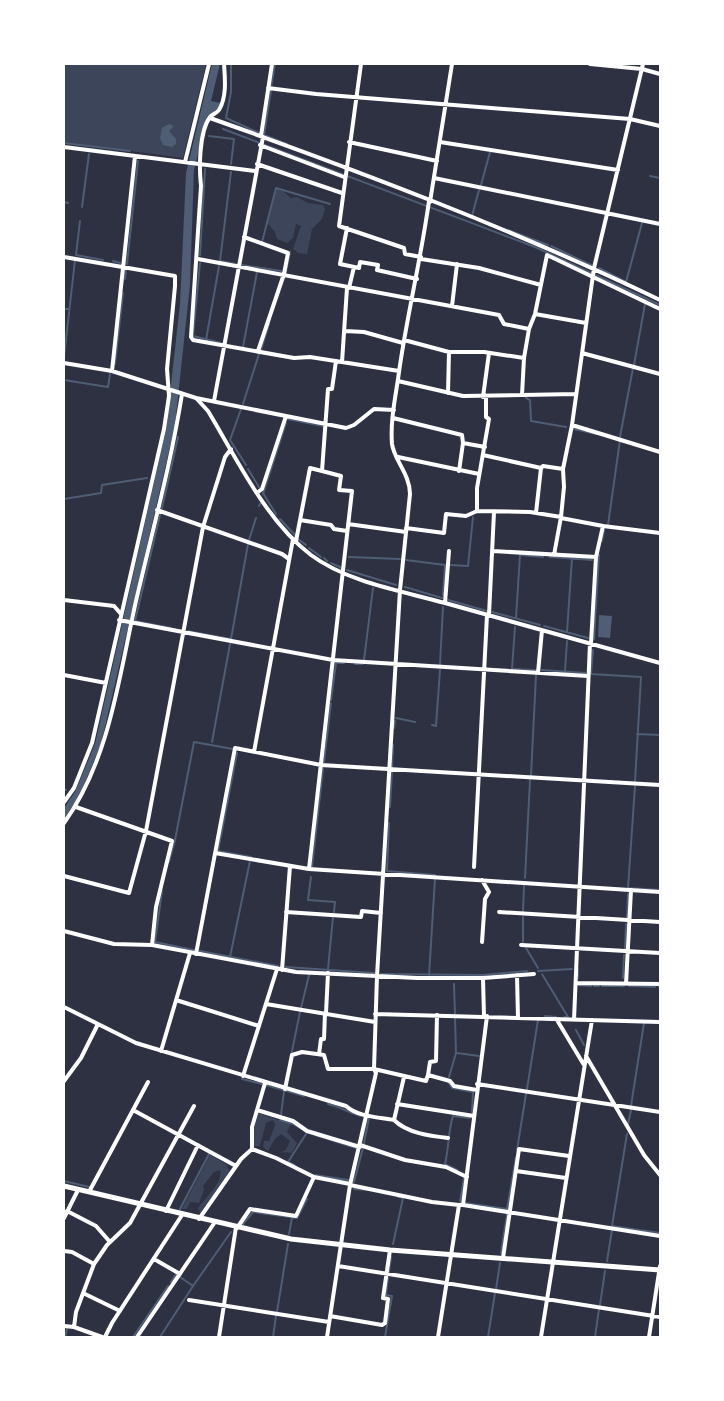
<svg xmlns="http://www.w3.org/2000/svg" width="724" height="1401" viewBox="0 0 724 1401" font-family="Literata,serif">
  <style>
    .green { fill: #3c4559 }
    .water { fill: #4f5d75 }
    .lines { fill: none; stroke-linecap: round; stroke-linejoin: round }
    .stream { stroke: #4f5d75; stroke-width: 2 }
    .minor { stroke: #fff; stroke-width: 4 }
    .secondary { stroke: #fff; stroke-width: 5 }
  </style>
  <rect width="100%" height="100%" fill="#2d3142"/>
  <!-- green -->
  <path class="green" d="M64 64H206L183 158 64 142Z
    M276 189 283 191 291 198 297 197 308 203 323 205 325 209 322 219 312 229 307 254 298 253 293 249 301 226 296 224 293 238 287 243 277 239 275 232 267 223Z
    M258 1113 291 1124 287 1132 297 1143 292 1153 281 1152 286 1150 290 1141 281 1134 275 1139 268 1151 263 1147 264 1141H269L275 1125 273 1120 266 1123 260 1146H254V1128Z
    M210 1155 226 1164 230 1172 200 1213 198 1208C205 1198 224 1181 220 1170L214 1172 203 1186 204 1190 199 1203 190 1202 187 1209H182Z"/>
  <!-- water -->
  <path class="water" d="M212 64H220L211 101 221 103 219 108 207 117 194 170 190 285 175 425 101 744 80 795 64 819V808L75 792 95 744 166 429 180 304 186 173Z
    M169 124 174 126 169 131 176 139V144L172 147 163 145 160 138 162 128Z
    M599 615 612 616 610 638 598 637Z"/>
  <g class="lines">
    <!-- stream -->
    <path class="stream" d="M231 64V92L226 118 259 133
      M356 64H357
      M271 87 275 64
      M271 90 264 135 287 144
      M223 129 535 247 660 305
      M209 136 234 139 231 164
      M64 143 130 151
      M231 172 220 261 236 264
      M650 176 660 178
      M481 185 490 152
      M64 202 68 203
      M82 207 89 154
      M472 216 479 190
      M80 221 76 255 103 260
      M508 230 548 245
      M262 242 276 188 330 204
      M551 246 591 265
      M200 255 205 169
      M113 261 120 263
      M200 263 193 336 221 343
      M127 264 138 161
      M242 265 281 271
      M599 268 626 282 642 223
      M286 272 290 252
      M125 279 126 270
      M64 309H69
      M206 340 219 266
      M243 347 257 272
      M261 350 269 324
      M64 357 75 260
      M115 364 123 293
      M634 365 645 304
      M64 380 108 387 110 374
      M526 398 530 400 531 421 566 427
      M243 404 259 354
      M241 409 230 440 246 465
      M287 419 323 426
      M574 429 596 434
      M620 437 633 368
      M248 469 259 487
      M263 493 276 514
      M263 494 286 423
      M64 499 101 493 102 485 147 478
      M259 506 260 504
      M162 508 178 437
      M160 515 135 621 171 628
      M280 519 295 535
      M608 525 620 440
      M298 539 306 545
      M249 540 256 518
      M602 541 604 530
      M309 548 321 557
      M349 557 400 559
      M550 557 592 560
      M324 558 327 561
      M406 560 445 565 443 595
      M331 563 342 568
      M450 565 468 566 473 517
      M347 570 396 585
      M405 587 442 598
      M448 600 487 611
      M492 612 540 625
      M516 618 520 555 543 557
      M544 626 588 638
      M515 627 512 669 535 670
      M187 631 231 639 248 544
      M567 632 572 558
      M594 639 599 555
      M593 650 591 674 641 677 635 782
      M364 660 373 588
      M355 664H363
      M440 664 443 607
      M542 670 585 673
      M565 671 567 641
      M331 700 336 663H344
      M396 718 415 722
      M432 725 436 726 440 670
      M394 728 395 721
      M637 734 660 735
      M212 742 230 644
      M237 753 218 851 251 857
      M324 762 331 703
      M392 768 393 745
      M531 776 536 675
      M635 786 628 888 660 890
      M64 789 66 790
      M390 807 392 771
      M389 823 387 871 435 875
      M169 862 175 840 194 742 233 749
      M312 867 323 769
      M311 877 308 900 335 902 334 912
      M525 878 530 780
      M162 891 155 942 194 950
      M523 912 524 886
      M523 917V942
      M627 917 628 894
      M526 948 538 968
      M625 948 626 924
      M200 951 278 966
      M230 957 250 861
      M286 967 374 973
      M328 969 333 917
      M538 971 572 969
      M381 974 483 975 527 971
      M542 974 568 1017H565
      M429 976 435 878
      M578 978V969
      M623 978 624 955
      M454 984 455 1014
      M578 985 591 986
      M594 986H599
      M602 986H624
      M629 986 655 987
      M659 987H660
      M301 1008 309 975
      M545 1016 556 1017
      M576 1030 584 1045
      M457 1053 479 1056
      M291 1056 300 1012
      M449 1077 456 1053 455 1018
      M242 1079 262 1084
      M449 1083 452 1088 473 1092 472 1112
      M266 1085 304 1096
      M527 1089 538 1020
      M328 1104C341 1107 349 1113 361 1116
      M631 1106 644 1023
      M281 1115 284 1091
      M280 1120 293 1124 309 1133
      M628 1124 631 1110
      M315 1135 356 1148
      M364 1143 369 1118
      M517 1150 526 1094
      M294 1165 288 1162 306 1134
      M457 1170 445 1164C449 1148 448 1131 453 1116L470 1118
      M315 1175 348 1180
      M64 1181 89 1187
      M354 1182 363 1148
      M354 1189 367 1190
      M460 1202 464 1178
      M465 1203 507 1209 516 1157
      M180 1209 209 1154
      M243 1224 253 1212 297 1218 307 1199
      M612 1226 627 1134
      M612 1226 660 1233
      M289 1234 292 1218
      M393 1244 403 1198 398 1197
      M501 1253 507 1214
      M607 1261 612 1230
      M389 1272 391 1257
      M180 1277 193 1286 231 1232
      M171 1282 176 1274
      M496 1289 500 1263
      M600 1305 605 1271
      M277 1312 288 1244
      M65 1337 67 1329
      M133 1337 168 1286
      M160 1337 193 1286
      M273 1337 276 1316
      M385 1337 392 1296 386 1295 388 1278
      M488 1337 495 1293
      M595 1337 599 1309"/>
    <!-- minor -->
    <path class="minor" d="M224 64C225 78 227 97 219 110 217 113 213 114 210 117 199 132 199 168 201 186L191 337 193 340 294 358 310 357 399 371
      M361 64 339 226 404 248 405 254 421 257
      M590 64 642 69 660 74
      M268 88 316 94 630 119 660 126
      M210 118C362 172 515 230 660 300
      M261 136 272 64
      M349 142 437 161
      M440 142 618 170
      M260 145 344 177
      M64 147 255 171
      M185 162 209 64
      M257 164 342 193
      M434 178 660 224
      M430 202 452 64
      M347 228 340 264 359 268 360 262 378 265 377 270 417 279
      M244 237 288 253 284 274 258 351
      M64 257 175 276V286L167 369 169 396 164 429 92 743 74 788 64 802
      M198 259 499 315 504 324 529 329
      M421 259 479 268 541 285
      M349 288 354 267
      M452 306 457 264
      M535 314 586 323
      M345 331 364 332 403 343
      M404 340 449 352H484L524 358
      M582 353 660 374
      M342 362 347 288
      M64 363 112 371 196 398 346 428 354 425 374 409 394 410
      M112 371 135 156
      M398 381 463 396 576 394
      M448 393 449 352
      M522 395 524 358 529 329 535 314 547 255 660 309
      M483 397 489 353
      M486 397V417L489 419 477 488V511L530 512 561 517
      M196 398 208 411C237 459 266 521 311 555 347 582 402 591 445 603 517 623 589 643 660 663
      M214 401 263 137
      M393 418 462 435 463 443 485 447
      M572 425 660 452
      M483 455 541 468
      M398 457 479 474
      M459 471 463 443
      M258 492 262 489 286 416
      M157 510 282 554 289 559
      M536 513 541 468 543 466 563 469
      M561 518 603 526 660 533
      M300 520 331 525 334 529 347 531
      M348 524 406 532
      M406 528 444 533 446 514 466 516 477 511
      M296 541 310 468 322 471 328 389H332L336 361
      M493 551 596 557
      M554 555 561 517 564 487 563 469 572 425 594 268 643 64
      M64 600 114 606 121 614
      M445 603 449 551
      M489 615 494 512
      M119 620 333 660 588 676
      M591 643 596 557 603 526
      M538 673 542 630
      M64 675 106 683
      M254 752 293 539
      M76 807 172 841 156 907 152 945 296 972 417 978H483L534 974
      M64 823C110 759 119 676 136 601 152 532 171 464 182 394
      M215 853 309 869 660 892
      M474 867 487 615
      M309 869 352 491 339 490 341 476 322 471
      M64 876 129 893 146 831 203 527 225 457 231 449
      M286 912 361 917 362 911 381 913
      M499 912 660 922
      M64 931 114 944 152 945
      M482 942 485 899 489 892 482 880
      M521 945 660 953
      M196 954 235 748 321 765 660 785
      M282 970 290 866
      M517 975 518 1018
      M483 978 484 1016
      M576 983 660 984
      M626 984 631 890
      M176 1000 259 1026
      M266 1004 375 1022
      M64 1007 136 1043 346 1106C358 1117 378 1117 394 1120L404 1077
      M326 1013 328 973
      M375 1014 660 1022
      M557 1020 584 1065
      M574 1020 590 643
      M161 1051 190 953
      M319 1054 321 1039H324L325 1013
      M586 1056 644 1155 660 1175
      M428 1075 430 1062 436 1061 437 1015
      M243 1076 277 969
      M64 1081 81 1058 98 1024
      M477 1084 660 1112
      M285 1089 292 1055 302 1052 324 1055 328 1069H374L426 1081 428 1075 450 1081 454 1086 477 1090
      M397 1104 474 1116
      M133 1110 236 1166
      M257 1110 293 1121 307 1131 360 1147
      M394 1120C407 1133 430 1136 448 1138
      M360 1145 405 1160 446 1167 467 1177
      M252 1149V1127L265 1083
      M516 1171 566 1178
      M350 1185 432 1202 459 1205
      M89 1192 148 1082
      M463 1205 660 1236
      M67 1211 96 1226 110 1242
      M166 1211 198 1145
      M64 1218 78 1190
      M199 1219 241 1159 252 1149 276 1158 314 1177 350 1184
      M237 1228 250 1209 296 1216 314 1177
      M64 1251 72 1252 94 1264
      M503 1258 519 1149 569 1156
      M154 1259 180 1274
      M338 1266 660 1317
      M83 1293 120 1311
      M189 1300 329 1322
      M330 1316 382 1325 385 1323 388 1299 383 1298 390 1250
      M64 1326 74 1327 102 1337
      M74 1327 76 1312 94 1264 107 1245 130 1223 194 1106
      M105 1337 112 1323 182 1215
      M137 1337 215 1222
      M219 1337 236 1227
      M327 1337 350 1185 376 1073 374 1069 377 976 400 590 410 494C410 474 394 460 392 444 390 420 396 395 399 372 407 315 421 259 429 201
      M438 1337 459 1205H463L487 1016
      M541 1337 592 1020
      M649 1337 660 1266"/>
    <!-- secondary -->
    <path class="secondary" d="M64 1186 291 1239 390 1250 660 1270"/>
  </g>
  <!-- border -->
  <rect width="724" height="1401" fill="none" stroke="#ffffff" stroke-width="130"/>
</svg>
